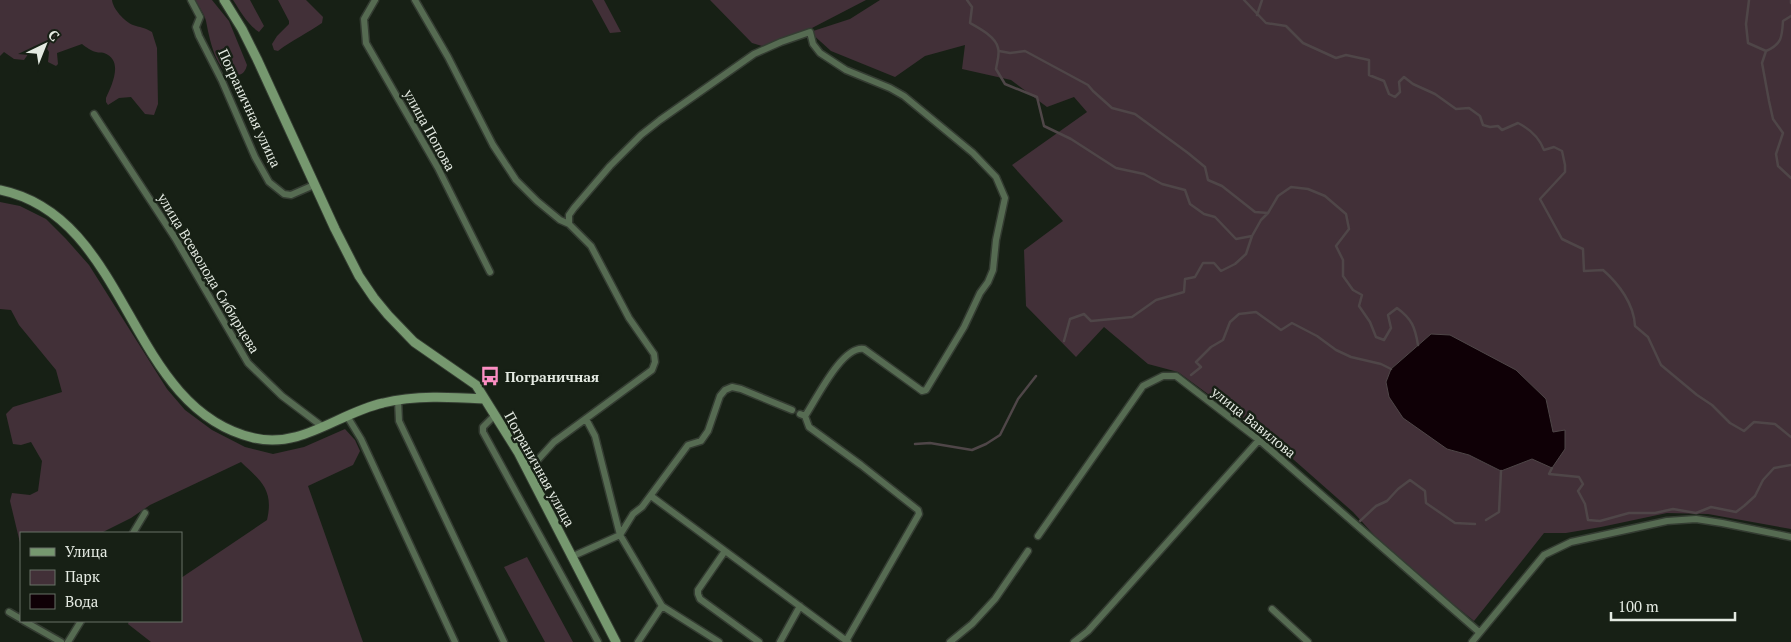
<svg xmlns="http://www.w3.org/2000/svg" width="1791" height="642" viewBox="0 0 1791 642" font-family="'PT Serif',serif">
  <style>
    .green { fill: #423038; fill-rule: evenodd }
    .water { fill: #0f0006; stroke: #4f4648 }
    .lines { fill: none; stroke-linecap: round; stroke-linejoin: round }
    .stream { stroke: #4f4648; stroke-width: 2.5 }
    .street-casing { stroke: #343c32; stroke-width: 9 }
    .secondary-casing { stroke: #343c32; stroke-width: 11 }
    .street { stroke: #566b52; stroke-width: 6 }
    .secondary { stroke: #76986f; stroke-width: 9 }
    .labels { text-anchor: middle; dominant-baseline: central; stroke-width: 5; stroke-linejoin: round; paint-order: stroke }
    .street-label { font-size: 14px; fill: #e4eae2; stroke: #172015 }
    .poi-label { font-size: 14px; font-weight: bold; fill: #e4eae2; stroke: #172015; text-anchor: start }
  </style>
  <rect width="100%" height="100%" fill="#172015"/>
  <!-- green -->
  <path class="green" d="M0 0H112C113 9 124 21 133 25 139 27 146 28 152 32L157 48 158 104 154 115 145 114 131 97 119 98 108 105 106 102V98C112 85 124 60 104 53 101 52 99 53 96 52 91 51 86 47 82 44L57 53 58 64 56 66 48 62 49 52 44 44 33 47 24 60 14 59 4 52 0 56Z
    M195 0H212L229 21 247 65C246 70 243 75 237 75 216 77 209 36 206 21 204 13 199 7 195 0Z
    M233 0H250L264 26 259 32C247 24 241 12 233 0Z
    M278 0H306L323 17 322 23C308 33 292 40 278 51L274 50 272 44 277 36 289 24V21Z
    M592 0H604L621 32 610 33Z
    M710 0H866L812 28 762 46 752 43Z
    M880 0H1791V529L1708 514 1667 513 1601 527 1566 533H1544L1474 621 1426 582 1375 536 1353 512 1277 445 1178 372 1148 364 1104 327 1076 357 1026 306 1024 250 1063 221 1012 165 1087 112 1074 97 1047 107 1011 80 962 69 965 45 925 56 895 77 831 51 810 32 850 19ZM1431 334 1516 370 1546 399 1553 432 1565 430 1532 459 1501 471 1469 455 1447 449 1391 369Z
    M0 202 20 206 46 219 66 239 89 265 167 389 185 410 212 430 245 447 273 454 304 447 345 429 355 440 360 451 353 465 308 486 363 642H151L128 624 129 621H181V578L267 520C274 490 261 481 241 462L150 505 131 518 101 533H21V547L10 501 12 493 30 495 38 491 42 461 31 442 21 445 13 444 6 414 13 407 62 392 56 370 19 325 11 310 0 309Z
    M527 557 573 642H545L504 567Z"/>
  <!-- water -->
  <path class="water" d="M1431 334 1450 335 1516 370 1546 399 1553 432 1565 430V449L1552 468 1532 459 1501 471 1469 455 1447 449 1403 418 1389 397 1386 382 1391 369Z"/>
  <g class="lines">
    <!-- stream -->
    <path class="stream" d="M967 0 972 7 970 23C979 28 996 37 998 48 1000 54 997 62 996 69L1005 84 1037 97 1044 126 1071 139 1116 168 1144 174 1162 184 1185 190 1190 204 1204 214 1215 217 1236 239 1252 236
      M1244 0 1266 23 1286 26 1303 43 1336 58 1346 55 1369 60V75L1384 81 1389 94 1395 97 1400 92 1399 82 1404 77 1413 84 1435 94 1456 109 1469 108 1480 116 1483 125 1490 127 1498 126 1502 130 1518 123C1530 129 1539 137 1544 150L1554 147 1562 151 1565 165V172L1540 199 1562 239 1583 249 1584 271 1603 270C1619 284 1634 304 1635 326L1648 337 1661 365 1697 395 1712 405 1730 423 1744 431 1754 422 1775 424 1791 437
      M1749 0 1746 24 1748 43 1766 51 1762 63 1769 101 1773 119 1783 133 1776 154 1778 166 1791 178
      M1791 0V3
      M1257 15 1262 0
      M999 51 1010 53 1025 51 1088 85 1093 91 1112 108 1135 114 1188 153 1205 167 1208 180 1222 186 1255 212 1268 213
      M1766 51C1782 44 1782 37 1783 21L1791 16
      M1064 341 1070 319 1084 314 1091 321 1132 317 1156 300 1184 292 1185 279 1195 277 1203 263H1214L1221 271 1235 264 1246 254 1252 236 1261 220 1268 213 1278 196 1291 187 1308 189 1325 196 1346 214 1349 229 1336 246 1343 260V276L1353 290 1362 295 1359 306 1370 322 1376 337 1384 340 1391 328 1388 315 1397 308C1412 319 1415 327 1418 345
      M1191 375 1201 367 1196 362 1211 347 1223 340 1230 322 1239 314 1256 312 1281 330 1292 323 1317 336 1336 350 1351 357 1381 364 1391 369
      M915 444 930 443 972 450 986 444 1000 435 1018 399 1036 376
      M1552 468 1549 474 1579 477 1583 484 1578 491 1585 504 1588 520 1600 521 1629 513H1655L1673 509 1696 513 1711 507 1736 512 1744 506 1755 496 1763 480 1774 468 1791 465
      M1486 520 1499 512 1501 471
      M1360 521 1376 506 1387 501 1398 489 1410 480 1425 491 1426 503 1455 523 1475 524"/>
    <defs>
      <path id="street" d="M191 0 200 17 196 27 199 36 222 81 255 157 269 182 284 194 291 195 314 185
        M375 0 364 19 366 43 438 168 490 272
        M415 0 448 57 493 145 516 180 537 201 560 220 569 224 591 246 629 318 654 354 655 362 652 370 554 442 534 464 530 474
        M94 114 175 238 248 363 282 396 323 427
        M569 224V215L574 208 610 166 641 135 660 120 754 54 781 42 810 32 813 44 820 53 846 70 890 88 904 96 973 153 996 177 1005 198 996 240 993 270 988 282 980 293 964 327 926 390 922 391 918 388 864 349C842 345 816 400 805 416
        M398 400 399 421 504 642
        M800 414 805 416 809 427 861 465 918 510 919 514 846 641
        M495 415 483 427V432L598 642
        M347 416 361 439 455 642
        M586 419 595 436 620 535 662 606 719 642
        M651 496 848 642
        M133 533 145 513
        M1038 536 1143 386 1163 376H1176L1259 440 1479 632
        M725 551 698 590V594L700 599 759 642
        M571 557 620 535 633 514 642 507 688 445 701 441 708 431 720 396 725 390 732 387 741 389 792 410
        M1272 609 1308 642
        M9 612 21 619
        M24 621 61 642
        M68 642 81 621
        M638 642 662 606
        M780 642 800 606
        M950 642 972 624 995 599 1028 551
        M1074 642 1088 631 1259 440
        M1472 642 1544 555 1571 542 1667 521 1696 519 1722 523 1791 537"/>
      <path id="secondary" d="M224 0 242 29 257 59 335 229 359 276 374 298 388 315 414 342 476 385 518 452 616 642
        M0 190C131 217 126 408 254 438 302 449 338 413 383 403 415 395 451 397 484 399"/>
    </defs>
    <!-- street casing -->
    <use href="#street" class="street-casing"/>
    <!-- secondary casing -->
    <use href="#secondary" class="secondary-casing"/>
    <!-- street -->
    <use href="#street" class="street"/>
    <!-- secondary -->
    <use href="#secondary" class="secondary"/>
  </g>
  <!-- icons -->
  <defs>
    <symbol id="bus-bare" viewBox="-9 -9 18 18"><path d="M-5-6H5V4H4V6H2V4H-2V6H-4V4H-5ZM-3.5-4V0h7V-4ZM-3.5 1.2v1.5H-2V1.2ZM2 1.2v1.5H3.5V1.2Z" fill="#fc8fc3" stroke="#172015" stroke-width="2.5" paint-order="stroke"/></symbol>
  </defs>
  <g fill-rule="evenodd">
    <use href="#bus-bare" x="476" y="362" width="28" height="28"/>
  </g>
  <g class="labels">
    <!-- street labels -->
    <g class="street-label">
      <text transform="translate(250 108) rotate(65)">Пограничная улица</text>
      <text transform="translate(430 130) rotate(61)">улица Попова</text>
      <text transform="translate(209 273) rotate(59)">улица Всеволода Сибирцева</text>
      <text transform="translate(1254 422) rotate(39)">улица Вавилова</text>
      <text transform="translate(540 469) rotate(61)">Пограничная улица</text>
    </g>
    <!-- poi labels -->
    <g class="poi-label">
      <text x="505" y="376">Пограничная</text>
    </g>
  </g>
  <!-- legend -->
  <rect x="20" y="532" width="162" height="90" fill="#172015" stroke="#697167"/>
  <rect x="30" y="548" width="25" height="8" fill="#76986f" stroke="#697167"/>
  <text x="65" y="557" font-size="15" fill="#e4eae2">Улица</text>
  <rect x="30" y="570" width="25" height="15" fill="#423038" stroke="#697167"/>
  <text x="65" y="582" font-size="15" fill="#e4eae2">Парк</text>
  <rect x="30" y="594" width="25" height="15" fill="#0f0006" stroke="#697167"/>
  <text x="65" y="607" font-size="15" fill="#e4eae2">Вода</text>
  <!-- north arrow -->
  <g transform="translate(45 45) rotate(43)" stroke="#172015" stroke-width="4" paint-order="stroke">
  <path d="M0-4L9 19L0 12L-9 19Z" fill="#e4eae2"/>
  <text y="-8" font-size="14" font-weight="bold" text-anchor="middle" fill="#e4eae2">С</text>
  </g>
  <!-- scale -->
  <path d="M1611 612v8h124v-8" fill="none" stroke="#e4eae2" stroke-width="2.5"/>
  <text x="1618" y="612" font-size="15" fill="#e4eae2" stroke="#172015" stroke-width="4" paint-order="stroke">100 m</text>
</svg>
